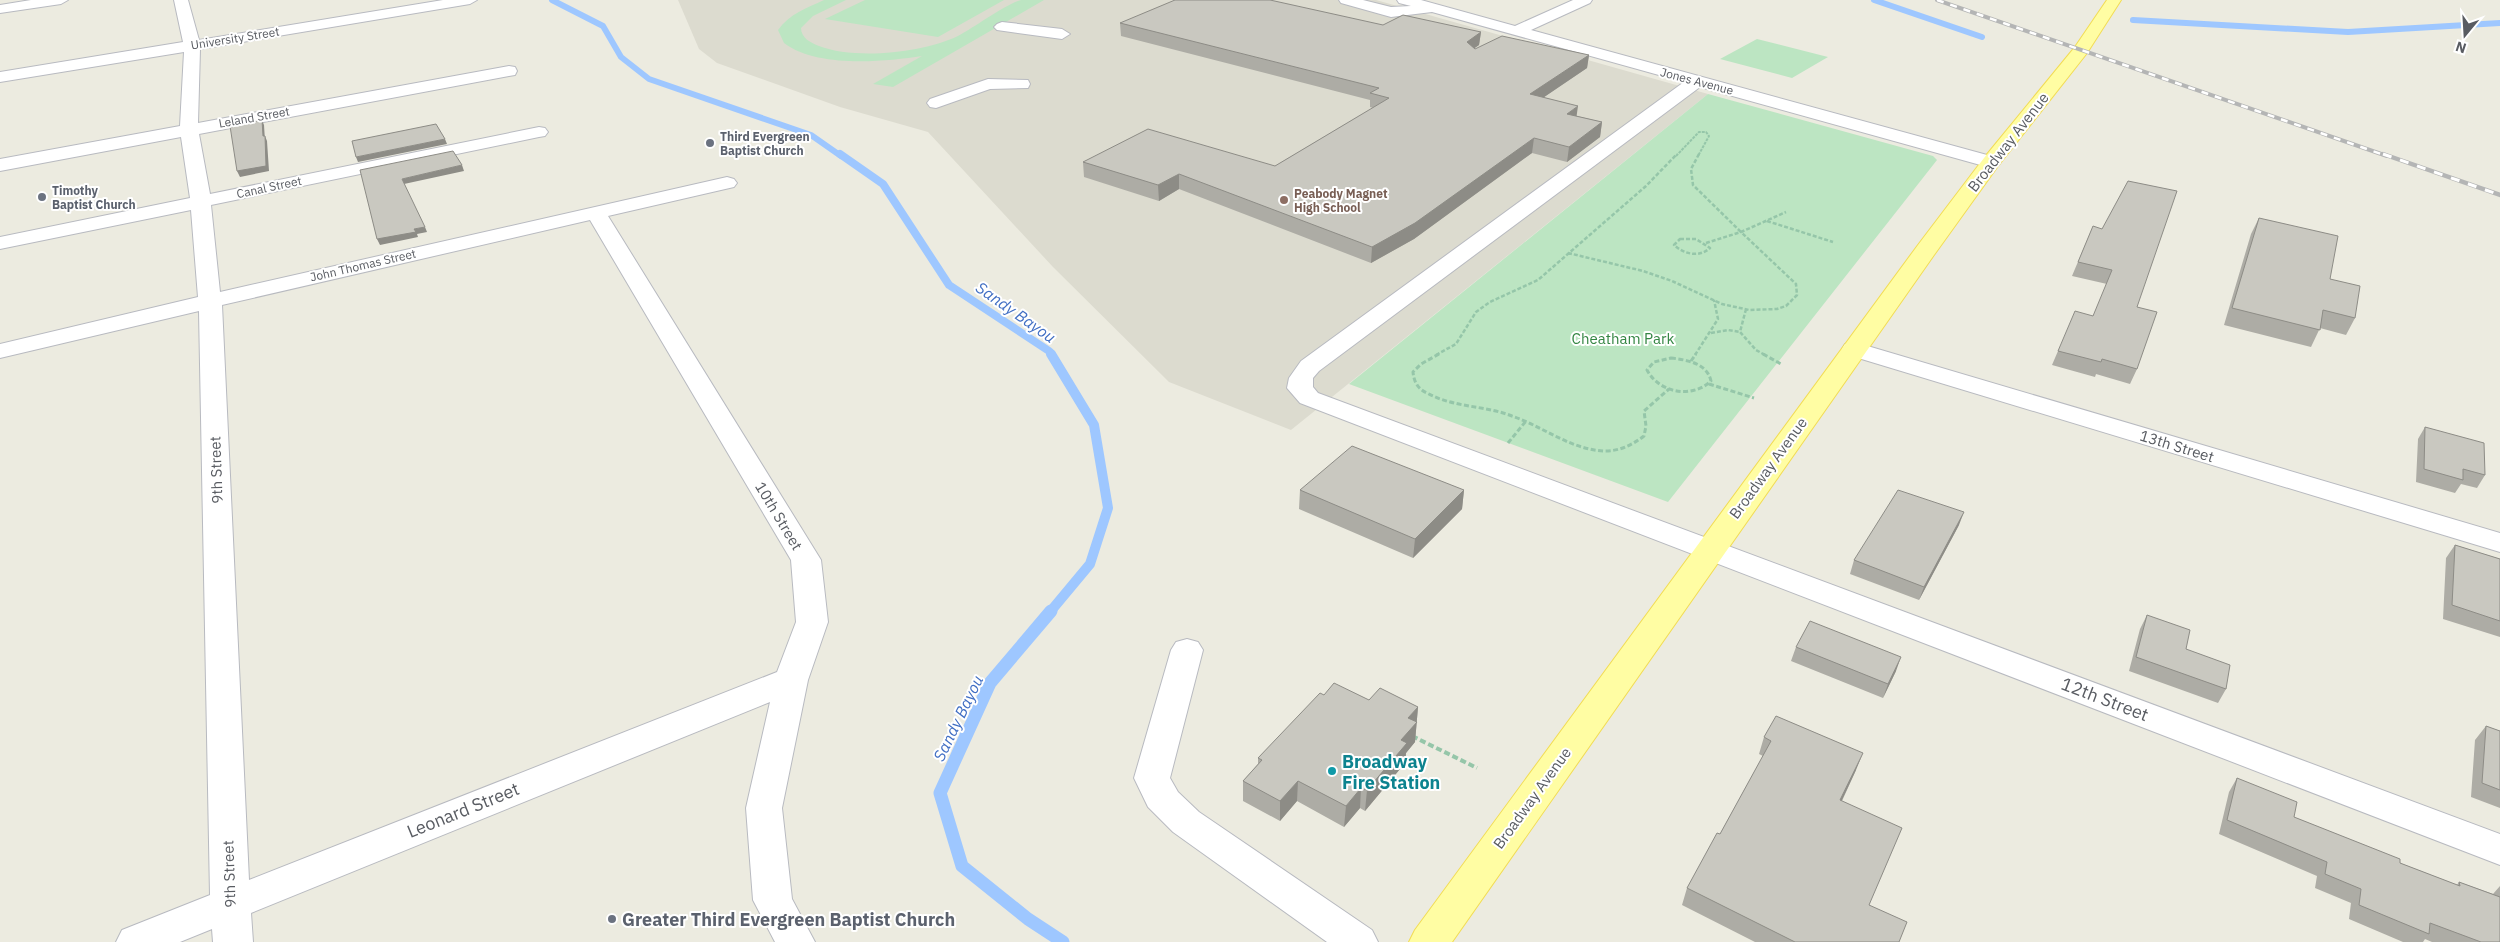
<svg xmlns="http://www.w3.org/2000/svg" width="2500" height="942" viewBox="0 0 2500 942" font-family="'IBM Plex Sans',sans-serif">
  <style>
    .education { fill: #dcdbcf }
    .green { fill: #bce5c2 }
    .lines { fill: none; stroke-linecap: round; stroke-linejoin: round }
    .stream-far3 { stroke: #9ec7ff; stroke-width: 6 }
    .stream-far2 { stroke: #9ec7ff; stroke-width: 8 }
    .stream-far1 { stroke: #9ec7ff; stroke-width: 10 }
    .stream { stroke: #9ec7ff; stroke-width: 13 }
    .minor-casing { stroke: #b8bac0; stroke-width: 2 }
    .major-casing { stroke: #f2dc54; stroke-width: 2 }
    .path-far3 { stroke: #95c6a9; stroke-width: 2; stroke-dasharray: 3 1; stroke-linecap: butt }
    .path-far2 { stroke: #95c6a9; stroke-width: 2.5; stroke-dasharray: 4 2; stroke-linecap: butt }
    .path-far1 { stroke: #95c6a9; stroke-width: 3; stroke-dasharray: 5 2.5; stroke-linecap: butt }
    .path { stroke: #95c6a9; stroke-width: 4; stroke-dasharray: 6 3; stroke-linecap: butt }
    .minor { fill: #fff; fill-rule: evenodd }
    .major { fill: #fffda3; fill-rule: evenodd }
    .rail-far1-casing { stroke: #b4b5b5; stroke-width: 4 }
    .rail-casing { stroke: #b4b5b5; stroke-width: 4.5 }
    .rail-far1 { stroke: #fff; stroke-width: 2.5; stroke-dasharray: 7; stroke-linecap: butt }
    .rail { stroke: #fff; stroke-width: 3; stroke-dasharray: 9; stroke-linecap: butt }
    .wall { fill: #adaca5 }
    .shaded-wall { fill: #8d8c86 }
    .building { fill: #c9c8c0; stroke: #8d8c86 }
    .worship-dot { fill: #6b7280; stroke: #fff; stroke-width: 2 }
    .education-dot { fill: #8d6e63; stroke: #fff; stroke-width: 2 }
    .culture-dot { fill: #0f9aa8; stroke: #fff; stroke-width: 2 }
    .labels { text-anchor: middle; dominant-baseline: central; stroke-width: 4; stroke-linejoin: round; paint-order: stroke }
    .far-street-label { font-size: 12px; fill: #595c62; stroke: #fff }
    .far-worship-label { font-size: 12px; font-weight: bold; fill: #5b616d; stroke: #fff; text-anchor: start }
    .far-education-label { font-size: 12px; font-weight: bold; fill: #785e54; stroke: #fff; text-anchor: start }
    .street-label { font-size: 15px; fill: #595c62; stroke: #fff }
    .park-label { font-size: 15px; fill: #348643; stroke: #fff }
    .water-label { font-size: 16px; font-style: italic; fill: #406ec3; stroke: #fff }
    .near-street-label { font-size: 18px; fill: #595c62; stroke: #fff }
    .near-culture-label { font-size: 18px; font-weight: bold; fill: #0d838f; stroke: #fff; text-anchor: start }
    .near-worship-label { font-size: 18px; font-weight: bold; fill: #5b616d; stroke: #fff; text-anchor: start }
  </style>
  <rect width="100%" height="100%" fill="#ecebe0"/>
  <!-- education -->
  <path class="education" d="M678 0H1376L1708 94 1291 430 1169 382 1053 267 928 132 840 107 717 63 699 49Z"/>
  <!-- green -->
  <path class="green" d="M824 0H846L813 16 801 28C801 38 811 43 819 46 855 60 923 53 958 36 975 27 1004 5 1021 0 1028 0 1037 0 1044 0L893 87 873 84 922 56C883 62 817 68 784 43L778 30C789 14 807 8 824 0Z
    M865 0H1004L938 37 825 19Z
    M1757 39 1828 57 1792 78 1720 59Z
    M1708 94 1933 156 1937 160 1668 502 1349 384Z"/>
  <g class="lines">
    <!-- stream-far3 -->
    <path class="stream-far3" d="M552 0 603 26 621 57 649 79 811 135 841 156
      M1874 0 1982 37
      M2133 20 2348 32 2500 23"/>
    <!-- stream-far2 -->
    <path class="stream-far2" d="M840 154 883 184 949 285 1049 351 1052 355"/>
    <!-- stream-far1 -->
    <path class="stream-far1" d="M1050 612 1090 564 1108 508 1094 425 1051 354"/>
    <!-- stream -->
    <path class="stream" d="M1051 611 990 683 940 793 962 866 1028 919 1063 942"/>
    <defs>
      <path id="minor" d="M31 0H68L61 4 0 13V5Z
        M174 0H188L199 40 443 0H477L470 4 200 49 198 123 509 66 515 67 517 71 515 75 509 76 199 134 210 194 539 127 545 128 548 132 545 136 539 137 211 205 220 292 727 177 734 179 737 183 734 187 608 216 821 560 828 622 808 680 782 808 792 899 815 942H775L753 900 746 808 770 702 251 913 253 942H213L212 929 180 942H116L122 930 210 895 199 311 0 358V344L198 297 191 210 0 249V237L190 198 181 137 0 171V159L180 126 184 52 0 82V72L183 42ZM590 220 791 560 796 622 777 672 249 880 222 305Z
        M1339 0H1363L1391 7 1411 6 1399 3 1397 0H1421L1515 26 1573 0H1592L1590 3 1531 30 1998 158 2001 162 1998 166H1984L1700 87 1319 371 1313 378V387L1318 393 2500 834V865L1300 403 1287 388 1289 378 1301 361 1684 82 1432 12 1391 17 1341 3Z
        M1002 22 1062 29 1070 34 1062 39 997 30 994 27 997 24Z
        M988 79 1028 80 1030 84 1028 88 990 89 936 108 930 107 927 103 930 99Z
        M1854 342 2500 533V552L1845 354 1842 349 1845 344Z
        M1187 639 1198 642 1203 650 1170 778 1178 792 1199 812 1372 930 1378 942H1327L1173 832 1148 807 1134 778 1171 650 1176 642Z"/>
      <path id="major" d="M2107 0H2121L2087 53 1998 166 1934 255 1452 942H1409L1415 930 1918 245 1984 158 2075 47Z"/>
    </defs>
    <!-- minor casing -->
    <use href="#minor" class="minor-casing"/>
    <!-- major casing -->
    <use href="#major" class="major-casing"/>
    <!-- path-far3 -->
    <path class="path-far3" d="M1676 156 1699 132H1706L1709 136 1698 156"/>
    <!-- path-far2 -->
    <path class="path-far2" d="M1699 154 1691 169 1693 185 1741 232
      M1767 221 1833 242
      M1680 239H1696L1710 248C1699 258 1684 254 1674 245Z
      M1706 243 1741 232
      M1568 253 1643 271 1672 281 1722 304 1749 310 1777 309 1786 306 1797 295 1796 284 1741 232 1786 212
      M1746 309 1740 332 1756 350 1765 355
      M1711 333 1728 330 1740 332
      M1436 355 1456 344 1476 312 1490 302 1538 280 1646 186 1677 154
      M1695 355 1718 319 1714 300"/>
    <!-- path-far1 -->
    <path class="path-far1" d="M1439 354 1421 364 1413 372C1414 382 1418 389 1427 393 1454 408 1484 405 1512 416 1544 427 1571 450 1605 451 1620 451 1632 445 1644 436L1646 426 1644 411 1669 389
      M1763 354 1781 364
      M1671 358C1687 360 1707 363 1711 381 1692 399 1659 393 1647 370L1654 362Z
      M1691 361 1696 354
      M1709 384 1754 398
      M1508 443 1526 421"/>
    <!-- path -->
    <path class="path" d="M1412 736 1477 768"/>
    <!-- minor -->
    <use href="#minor" class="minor"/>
    <!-- major -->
    <use href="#major" class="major"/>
    <defs>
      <path id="rail-far1" d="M1937 0 2387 156"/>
      <path id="rail" d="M2383 154 2500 195"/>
    </defs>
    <!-- rail-far1 casing -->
    <use href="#rail-far1" class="rail-far1-casing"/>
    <!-- rail casing -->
    <use href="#rail" class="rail-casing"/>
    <!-- rail-far1 -->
    <use href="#rail-far1" class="rail-far1"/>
    <!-- rail -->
    <use href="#rail" class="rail"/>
  </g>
  <!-- wall -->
  <path class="wall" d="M1120 23 1383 25 1481 32 1479 45 1474 48 1475 49 1589 55 1587 68 1544 97 1577 116 1602 122 1600 137 1567 162 1532 153 1414 239 1371 263 1179 189 1159 201 1084 177 1083 162 1275 166 1373 108 1370 107V100L1121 36Z
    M2259 218 2330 279 2355 318 2346 335 2320 328 2311 347 2224 325 2251 234Z
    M2093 226 2137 307V369L2130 384 2096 374 2095 377 2052 365 2058 351 2093 316 2107 284 2072 276Z
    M2425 427 2485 475 2477 488 2461 484 2455 493 2416 482 2418 439Z
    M1300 490H1464L1462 509 1413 558 1299 509Z
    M1959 525 1919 600 1850 574 1854 560Z
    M2455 545 2500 559V637L2443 619 2446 558Z
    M2147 615 2186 649 2226 689 2218 703 2129 671 2140 629Z
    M1796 647 1896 671 1883 698 1791 661Z
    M1324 695 1418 707 1415 742 1406 753 1405 763 1365 811 1360 808 1344 827 1297 801 1280 821 1243 801V781L1258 764V758Z
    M2486 726 2500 731V808L2471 797 2475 740Z
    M1764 737 1856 770 1842 801 1869 905 1899 942H1755L1682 905 1687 888 1720 834 1763 756 1759 754Z
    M2237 778 2294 817 2400 863 2457 885 2459 882 2493 894 2500 886V942H2432L2425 939 2423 942H2403L2349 919 2351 903 2315 888 2317 876 2219 834 2229 792Z"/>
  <!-- shaded-wall -->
  <path class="shaded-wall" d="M1481 32 1479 45 1465 55 1467 42Z
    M1589 55 1587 68 1528 108 1530 94Z
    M1578 106 1576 120 1567 114Z
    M262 120 264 125 265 141V136L267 141 269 171 240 177 237 171Z
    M1602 122 1600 137 1567 162 1569 147Z
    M1534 138 1532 153 1414 239 1371 263 1372 247Z
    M445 139 447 144 358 162 356 157Z
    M462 165 464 171 404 184 402 179Z
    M1179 174V189L1159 201 1158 185Z
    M425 227 427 232 417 234 418 237 380 245 377 239 414 229Z
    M1464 490 1462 509 1413 558 1415 539Z
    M1964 512 1959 525 1919 600 1924 587Z
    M1901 657 1896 671 1883 698 1888 684Z
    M1418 707 1415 742 1406 753 1405 763 1365 811 1367 790 1401 740 1408 718Z
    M1863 753 1856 770 1834 817 1840 800Z
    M1298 781 1297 801 1280 821V801Z
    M1361 788 1360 808 1344 827 1346 806Z"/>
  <!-- building -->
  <path class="building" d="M1175 0H1270L1383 25 1403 15 1481 32 1467 42 1475 49 1502 36 1589 55 1530 94 1578 106 1567 114 1602 122 1569 147 1534 138 1415 223 1372 247 1179 174 1158 185 1083 162 1148 129 1275 166 1389 98 1370 93 1379 88 1120 23Z
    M262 120 263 136H265L266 166 237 171 230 126Z
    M436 124 445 139 356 157 352 141Z
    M453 151 462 165 402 179 425 227 414 229 416 232 377 239 360 170Z
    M2128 181 2177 191 2137 307 2157 312 2137 369 2102 359 2101 362 2058 351 2075 311 2093 316 2112 270 2078 262 2093 226 2102 229Z
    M2259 218 2338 236 2330 279 2360 286 2355 318 2323 310 2320 330 2232 308Z
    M2425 427 2484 443 2485 475 2463 469V480L2424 469Z
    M1352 446 1464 490 1415 539 1300 490Z
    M1898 490 1964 512 1924 587 1854 560Z
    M2455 545 2500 559V621L2452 605Z
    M2147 615 2190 630 2186 649 2230 665 2226 689 2136 657Z
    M1810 621 1901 657 1888 684 1796 647Z
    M1334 683 1369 700 1380 688 1418 707 1408 718 1417 722 1401 740 1407 743 1367 790 1361 788 1346 806 1298 781 1280 801 1243 781 1262 760 1258 758 1320 693 1324 695Z
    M1776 716 1863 753 1840 800 1902 828 1869 905 1907 922 1899 942H1795L1687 888 1717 833 1720 834 1771 741 1764 737Z
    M2486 726 2500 731V790L2482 783Z
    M2237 778 2297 802 2294 817 2400 859V863L2460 886 2459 882 2500 897V942H2481L2430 923 2429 934 2359 905 2361 889 2325 874 2327 862 2227 820Z"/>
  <!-- markers -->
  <g class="worship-dot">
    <circle cx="710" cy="143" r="5"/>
    <circle cx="42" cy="197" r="5"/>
    <circle cx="612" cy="919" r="5"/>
  </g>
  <circle class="education-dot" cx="1284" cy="200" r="5"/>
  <circle class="culture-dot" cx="1332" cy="771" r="5"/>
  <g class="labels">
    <!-- far-street labels -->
    <g class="far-street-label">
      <text transform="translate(235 38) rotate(-9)">University Street</text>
      <text transform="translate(1697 81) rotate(15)">Jones Avenue</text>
      <text transform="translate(254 117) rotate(-10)">Leland Street</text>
      <text transform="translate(269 187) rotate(-12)">Canal Street</text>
      <text transform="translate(363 265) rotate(-13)">John Thomas Street</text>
    </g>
    <!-- far-worship labels -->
    <g class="far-worship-label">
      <text x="720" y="136">Third Evergreen<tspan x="720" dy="14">Baptist Church</tspan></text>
      <text x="52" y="190">Timothy<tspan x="52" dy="14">Baptist Church</tspan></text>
    </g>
    <!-- far-education labels -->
    <g class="far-education-label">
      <text x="1294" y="193">Peabody Magnet<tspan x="1294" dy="14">High School</tspan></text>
    </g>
    <!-- street labels -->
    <g class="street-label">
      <text transform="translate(2008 142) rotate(-52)">Broadway Avenue</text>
      <text transform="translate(2177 446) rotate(17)">13th Street</text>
      <text transform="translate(1768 468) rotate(-54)">Broadway Avenue</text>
      <text transform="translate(216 470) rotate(-92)">9th Street</text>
      <text transform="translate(779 516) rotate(59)">10th Street</text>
      <text transform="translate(1532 798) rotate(-54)">Broadway Avenue</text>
      <text transform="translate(229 874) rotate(-92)">9th Street</text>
    </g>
    <!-- park labels -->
    <g class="park-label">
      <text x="1623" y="338">Cheatham Park</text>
    </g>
    <!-- water labels -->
    <g class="water-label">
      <text transform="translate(1016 312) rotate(35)">Sandy Bayou</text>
      <text transform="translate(958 718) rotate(-64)">Sandy Bayou</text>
    </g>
    <!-- near-street labels -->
    <g class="near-street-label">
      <text transform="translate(2105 699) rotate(21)">12th Street</text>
      <text transform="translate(463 810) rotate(-22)">Leonard Street</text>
    </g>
    <!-- near-culture labels -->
    <g class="near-culture-label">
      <text x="1342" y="761">Broadway<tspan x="1342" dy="21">Fire Station</tspan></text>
    </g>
    <!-- near-worship labels -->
    <g class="near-worship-label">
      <text x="622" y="919">Greater Third Evergreen Baptist Church</text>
    </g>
  </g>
  <!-- north arrow -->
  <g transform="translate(2465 35) rotate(198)" stroke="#ffffff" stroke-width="4" paint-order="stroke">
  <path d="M0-4L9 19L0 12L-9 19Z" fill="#595c62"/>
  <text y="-8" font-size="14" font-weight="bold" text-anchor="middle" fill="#595c62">N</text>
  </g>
</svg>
